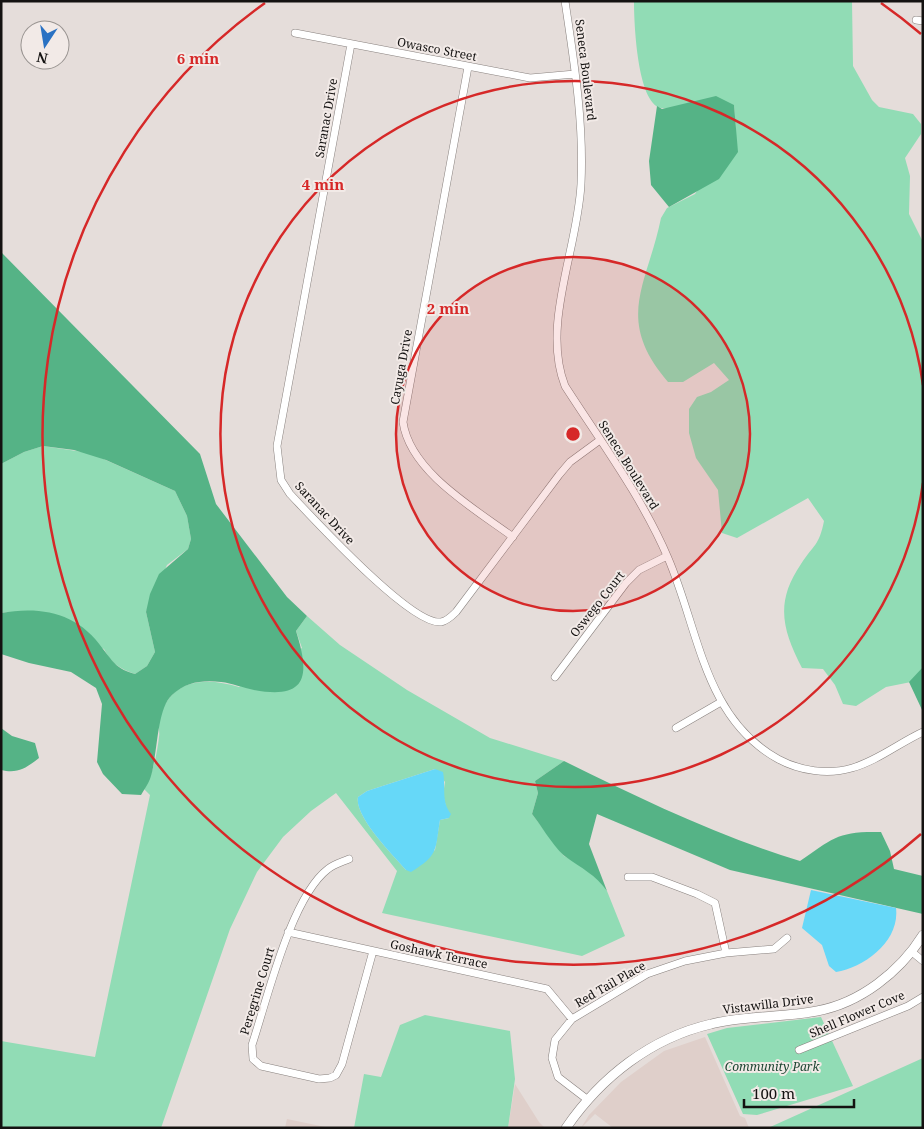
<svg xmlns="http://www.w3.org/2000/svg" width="924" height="1129" viewBox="0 0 924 1129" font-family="'Noto Serif',serif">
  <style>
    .built { fill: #dfcfca }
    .green { fill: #91dcb5; fill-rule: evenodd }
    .forest { fill: #55b386 }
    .water { fill: #66d8f8 }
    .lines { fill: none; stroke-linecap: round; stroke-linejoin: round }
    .minor-casing { stroke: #88817e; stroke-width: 8 }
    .tertiary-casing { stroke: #88817e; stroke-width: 10 }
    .minor { stroke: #fff; stroke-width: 7 }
    .tertiary { stroke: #fff; stroke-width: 9 }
    .ring { fill: none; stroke: #d62828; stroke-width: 2.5 }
    .labels { text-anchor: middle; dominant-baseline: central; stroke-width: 4; stroke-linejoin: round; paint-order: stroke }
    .street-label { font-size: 12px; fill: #141211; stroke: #f2eae7 }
    .park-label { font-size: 12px; font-style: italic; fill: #1d4532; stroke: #f2eae7 }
    .centre { fill: #d62828; stroke: #f2eae7; stroke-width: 2.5 }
    .ring-label { font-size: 15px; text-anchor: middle; font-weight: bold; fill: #d62828; stroke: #f2eae7; stroke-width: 4; stroke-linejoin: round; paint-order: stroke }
  </style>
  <rect width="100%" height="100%" fill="#e5ddda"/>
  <!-- built -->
  <path class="built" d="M705 1037 740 1116 745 1118 749 1128H613L595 1114 581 1128 589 1115 621 1082 664 1051Z
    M515 1084 539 1122 545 1128H508Z
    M287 1119 330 1128H285Z"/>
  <!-- green -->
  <path class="green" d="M634 1H852L853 66 872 100 879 107 913 114 921 124V134L905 158 910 176 909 214 923 242V667L911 682 886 687 856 706 843 704 835 685 823 669 802 668C782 629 775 602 801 564 814 544 819 546 824 521L808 498 737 538 722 533 718 490 696 458 689 433V409L697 397 711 392 729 380 714 363 683 382H668C614 319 647 286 661 218L667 208 695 194 736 131 734 105C719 105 703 103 688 104 680 105 669 110 661 108 637 103 634 22 634 1Z
    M43 446 90 453 175 491 187 516 191 539 188 549 167 565 146 612 155 652 147 666 135 674C120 669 111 663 104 649L8 612 1 613V464L24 452Z
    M307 616 340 645 407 690 490 738 564 761 535 781 538 793 532 814 564 856 580 864 600 881 607 891 625 936 582 956 382 913 397 871 336 793 311 811 283 837 257 872 230 929 161 1128H1V1041L95 1057 150 795 144 789C153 774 157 754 159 737 160 732 158 726 159 721 168 680 203 676 239 687L302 648 296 631ZM435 769 445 782 443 795 449 818 440 820 435 850 406 870C393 855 354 816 358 797L367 791Z
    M425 1015 510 1031 515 1079 508 1128H354L364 1074 381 1077 400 1025Z
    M821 1017 853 1086 757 1115 743 1114 707 1034 727 1028Z
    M923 1058V1128H768Z"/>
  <!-- forest -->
  <path class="forest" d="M716 96 734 105 738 152 719 179 669 207 651 185 649 161 657 106 662 109Z
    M1 252 200 454 216 504 287 597 307 616 296 631C310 675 308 700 254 690 243 688 232 683 221 682 202 680 186 682 172 695 156 709 158 757 150 779 148 784 144 790 141 795L122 794 103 774 97 762 102 704 96 688 71 672 29 663 1 654V613C42 606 78 613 103 649 114 663 117 669 135 674L147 666 155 652 146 612 150 594 159 574 188 549 191 539 187 516 175 491 106 460 74 450 43 446 24 452 1 464Z
    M923 667V712L909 682Z
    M1 728 12 736 35 743 39 758C26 768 18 774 1 770Z
    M564 761C641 799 718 836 800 861 833 838 838 831 881 832L890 851 894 869 923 876V914L730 870 597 814 589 844 607 891C596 875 581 868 566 857 554 848 541 825 532 814L538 793 535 781Z"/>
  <!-- water -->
  <path class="water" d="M435 769 443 772C446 788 441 801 451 814L449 818 440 820C435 850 439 855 411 872L406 870C393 855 354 816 358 797L367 791Z
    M811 890 896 908C900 941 865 967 836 972L829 966 822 945 802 928Z"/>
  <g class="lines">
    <defs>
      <path id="minor" d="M565 1C574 62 584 122 581 184 578 248 541 325 565 386 601 442 642 497 668 558 699 630 704 718 778 759 800 771 828 775 852 768 877 761 899 743 923 732
        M916 20 923 21
        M295 33 530 78 575 74
        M351 44 277 446 281 480 290 494C312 517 411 626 441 622 447 621 452 616 456 612L559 475 570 462 600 440
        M468 67 403 422C410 472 475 509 513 537
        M555 677 626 583 639 570 667 556
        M676 728 721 702
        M349 859C342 862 334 864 328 869 291 897 267 1000 252 1045L253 1059 261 1066 319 1079 330 1078 336 1075 342 1064 373 951
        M628 877H652L697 894 715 903 726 953
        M288 932 547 989 572 1019
        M912 952 923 961
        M799 1050 908 1006 923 997
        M588 1100 558 1077 552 1058 555 1040 572 1019 647 974 685 961 726 953 774 949 787 938"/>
      <path id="tertiary" d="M566 1128C601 1077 651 1038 711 1024 746 1015 782 1018 817 1011 860 1003 900 972 923 935"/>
    </defs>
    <!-- minor casing -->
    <use href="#minor" class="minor-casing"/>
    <!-- tertiary casing -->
    <use href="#tertiary" class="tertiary-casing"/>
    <!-- minor -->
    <use href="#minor" class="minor"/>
    <!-- tertiary -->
    <use href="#tertiary" class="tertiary"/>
  </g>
  <!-- distance rings -->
  <circle cx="573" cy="434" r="177" fill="#d62828" fill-opacity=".12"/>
  <g class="ring">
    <circle cx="573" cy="434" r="177"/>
    <path d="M923 483A353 353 0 1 1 923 385"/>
    <path d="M921 834A530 530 0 1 1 265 3M881 3A530 530 0 0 1 921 34"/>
  </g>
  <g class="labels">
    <!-- street labels -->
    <g class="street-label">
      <text transform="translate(437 49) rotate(11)">Owasco Street</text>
      <text transform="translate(586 70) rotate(83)">Seneca Boulevard</text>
      <text transform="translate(326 118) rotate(-80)">Saranac Drive</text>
      <text transform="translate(401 367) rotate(-80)">Cayuga Drive</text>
      <text transform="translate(629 465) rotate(58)">Seneca Boulevard</text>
      <text transform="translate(325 513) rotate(47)">Saranac Drive</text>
      <text transform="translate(597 604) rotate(-52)">Oswego Court</text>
      <text transform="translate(439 954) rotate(12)">Goshawk Terrace</text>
      <text transform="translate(610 984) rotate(-30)">Red Tail Place</text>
      <text transform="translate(257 991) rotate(-73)">Peregrine Court</text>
      <text transform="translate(768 1004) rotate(-7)">Vistawilla Drive</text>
      <text transform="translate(857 1014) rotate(-23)">Shell Flower Cove</text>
    </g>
    <!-- park labels -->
    <g class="park-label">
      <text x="772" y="1066">Community Park</text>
    </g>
  </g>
  <circle cx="573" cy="434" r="8" class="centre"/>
  <g class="ring-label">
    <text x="198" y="64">6 min</text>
    <text x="323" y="190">4 min</text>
    <text x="448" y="314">2 min</text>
  </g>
  <!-- border -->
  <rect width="924" height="1129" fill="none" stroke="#141211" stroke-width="5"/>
  <!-- north arrow -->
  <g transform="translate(45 45) rotate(192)"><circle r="24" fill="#f2eae7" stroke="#999491"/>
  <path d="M0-4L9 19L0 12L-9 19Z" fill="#2a72c3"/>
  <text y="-8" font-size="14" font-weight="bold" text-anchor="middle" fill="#141211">N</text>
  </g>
  <!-- scale -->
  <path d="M744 1099v8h110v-8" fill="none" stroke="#141211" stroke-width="2.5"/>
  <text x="752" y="1099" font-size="15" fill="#141211" stroke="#f2eae7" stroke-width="4" paint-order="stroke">100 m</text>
</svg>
